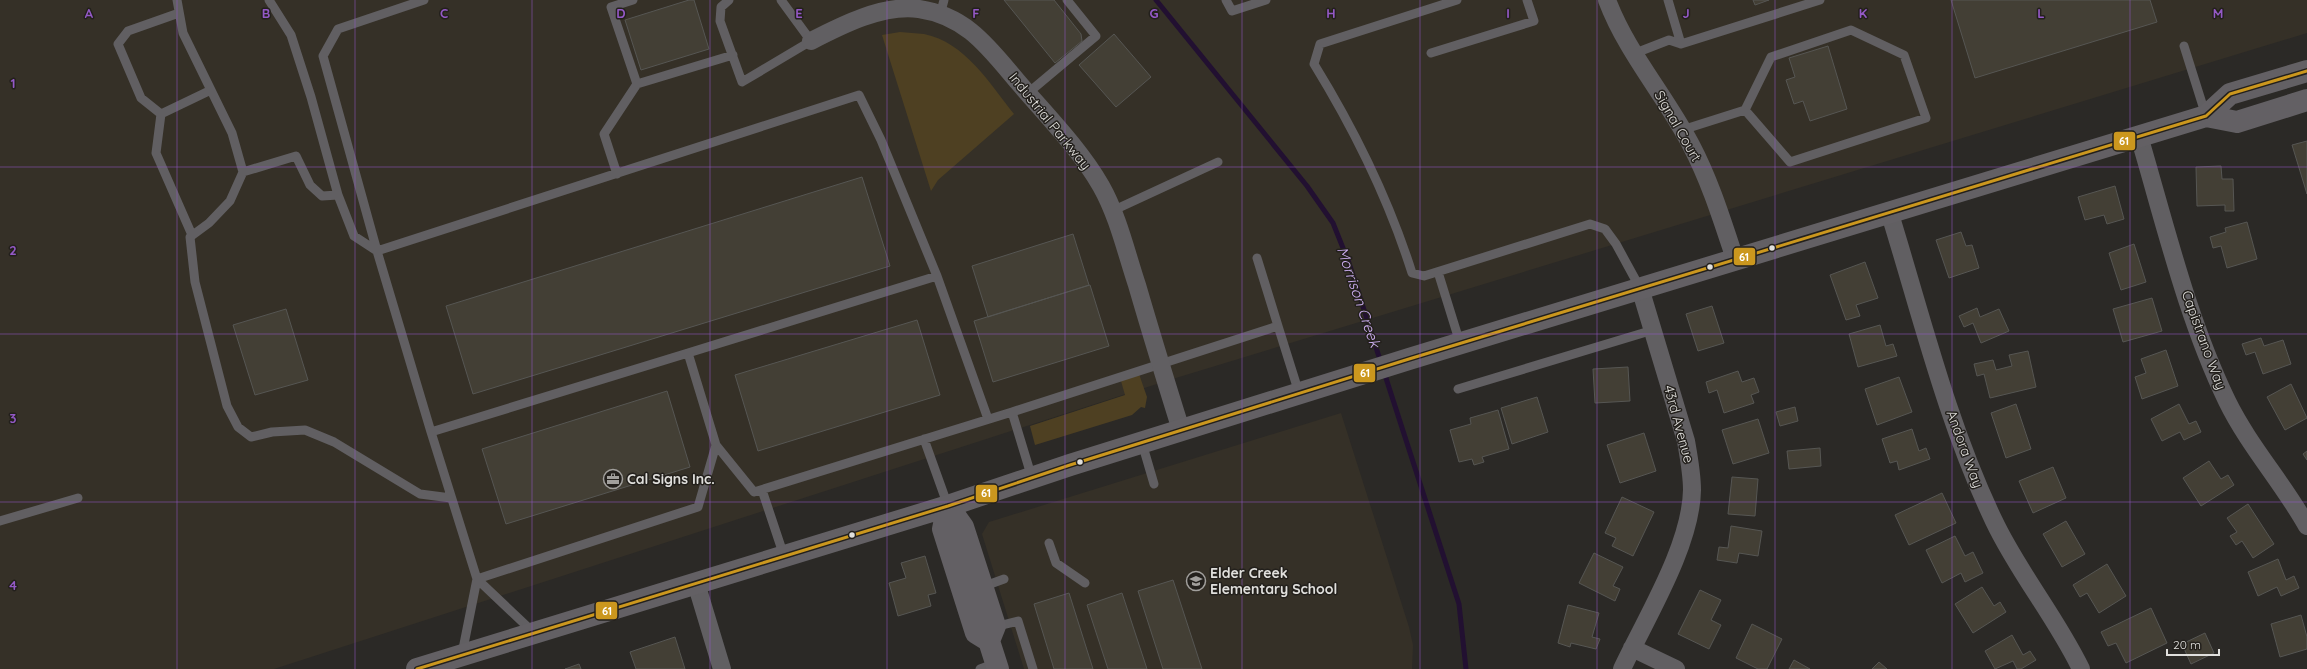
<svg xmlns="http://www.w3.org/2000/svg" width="2307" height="669" viewBox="0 0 2307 669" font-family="Quicksand,sans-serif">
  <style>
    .built { fill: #353027 }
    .grass { fill: #4e4022 }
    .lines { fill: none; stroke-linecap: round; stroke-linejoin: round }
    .stream { stroke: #221031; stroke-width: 5 }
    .building { fill: #433f35; stroke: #565653 }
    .lane { stroke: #615f62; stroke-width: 9 }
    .street { stroke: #615f62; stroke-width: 18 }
    .secondary { stroke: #636064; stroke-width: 22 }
    .bus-1-casing { stroke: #23201c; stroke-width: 6 }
    .bus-1 { stroke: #cb971e; stroke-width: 3 }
    .grid { fill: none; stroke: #9459c6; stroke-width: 1; stroke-opacity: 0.55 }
    .bus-dot { fill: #e0dfdc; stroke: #23201c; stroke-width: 1.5 }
    .labels { text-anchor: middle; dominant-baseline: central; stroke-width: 3; stroke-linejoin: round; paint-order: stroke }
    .street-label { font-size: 14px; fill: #e0dfdc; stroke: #23201c }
    .poi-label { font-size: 14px; font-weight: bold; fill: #e0dfdc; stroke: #23201c; text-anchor: start }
    .water-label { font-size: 15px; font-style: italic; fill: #cfb0f4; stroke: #23201c }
    .grid-label { font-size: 13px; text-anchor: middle; font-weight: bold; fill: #9459c6; stroke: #23201c; stroke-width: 3; stroke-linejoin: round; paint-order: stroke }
    .line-badge { stroke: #23201c; stroke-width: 1.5 }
    .badge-label { font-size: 11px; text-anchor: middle; font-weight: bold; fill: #fff }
  </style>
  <rect width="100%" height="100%" fill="#2b2926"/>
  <!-- built -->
  <path class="built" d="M0 0H2307V33L1166 381 274 669H0Z
    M1341 413 1409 627 1413 645 1412 669H1024L982 534 989 522Z"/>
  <!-- grass -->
  <path class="grass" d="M900 32C908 33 916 33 924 34 965 42 990 84 1014 114L938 180 931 191 882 35Z
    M1139 374 1147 397 1145 408 1141 407 1132 415 1035 445 1030 426 1125 395 1121 381Z"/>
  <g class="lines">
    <!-- stream -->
    <path class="stream" d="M1156 0 1307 186 1333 223 1349 263 1381 363
      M1384 372 1459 604 1466 669"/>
  </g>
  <!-- building -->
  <path class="building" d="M689 0H694L709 49 641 70 625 20Z
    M1004 0H1054L1081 34 1082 41 1055 63Z
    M1753 0H1769L1755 5Z
    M1951 0H2150L2157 22 1975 78Z
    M1114 34 1151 77 1116 107 1079 65Z
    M1828 46 1847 109 1810 121 1803 101 1794 104 1786 80 1795 77 1789 58Z
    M2307 141V194L2292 145Z
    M2221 166 2222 179H2233L2234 211H2225V205L2197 206 2196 167Z
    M862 177 890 266 473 394 446 306Z
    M2115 186 2124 219 2107 224 2104 215 2085 220 2078 197Z
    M2247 222 2257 259 2227 268 2221 246 2213 248 2210 237 2226 232 2225 228Z
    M1961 232 1966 246 1972 245 1979 268 1949 278 1936 240Z
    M1073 234 1089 285 988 317 972 266Z
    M2134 244 2146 282 2121 290 2109 253Z
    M1865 262 1878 298 1856 305 1860 316 1846 320 1830 275Z
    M1090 285 1109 346 993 382 974 321Z
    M2152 298 2162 331 2123 342 2113 309Z
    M1712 306 1724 343 1698 351 1686 314Z
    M1977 308 1980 317 1999 309 2009 331 1981 343 1973 323 1964 327 1959 316Z
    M286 309 308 380 255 395 233 325Z
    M917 320 940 395 758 451 735 375Z
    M1880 325 1886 346 1893 344 1897 356 1858 367 1849 334Z
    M2261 338 2264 346 2283 340 2291 364 2263 374 2255 352 2246 355 2242 344Z
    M2166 350 2178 386 2142 399 2135 377 2146 373 2141 359Z
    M2028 351 2036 387 1990 398 1984 374 1977 376 1974 364 1993 360 1996 370 2012 366 2009 355Z
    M1628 367 1630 401 1595 403 1593 369Z
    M1738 371 1742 382 1754 378 1759 392 1751 395 1754 403 1724 413 1717 390 1709 393 1706 382Z
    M1899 377 1912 412 1877 425 1865 389Z
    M2291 384 2307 418 2285 430 2267 397Z
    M667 391 690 467 506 524 482 449Z
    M1537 397 1548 432 1512 444 1501 408Z
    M2016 404 2031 449 2006 458 1991 413Z
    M2179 404 2189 424 2196 421 2201 432 2184 440 2180 432 2162 441 2151 419Z
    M1795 407 1798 421 1780 426 1776 412Z
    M1498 410 1509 449 1482 457 1484 462 1474 465 1472 459 1459 462 1450 430 1471 424 1470 418Z
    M1758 419 1769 453 1733 464 1722 430Z
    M1912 429 1919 451 1926 448 1930 459 1899 470 1897 461 1890 463 1882 439Z
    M1644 433 1656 471 1620 483 1607 445Z
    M1820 448 1821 466 1789 469 1787 451Z
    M2307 451V460L2303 454Z
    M2209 461 2221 479 2228 475 2234 485 2201 506 2183 478Z
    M2053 467 2066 498 2033 513 2019 481Z
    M1732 477 1758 479 1755 516 1728 514Z
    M1942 493 1956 523 1909 545 1895 515Z
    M1622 497 1654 512 1633 556 1612 546 1616 538 1605 533Z
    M2248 504 2274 544 2253 558 2242 541 2236 545 2230 536 2237 532 2227 518Z
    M2066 521 2085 554 2062 567 2043 534Z
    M1731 526 1762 531 1758 556 1739 553 1737 563 1717 560 1719 547 1728 548Z
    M1955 536 1965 556 1973 552 1983 573 1965 582 1961 573 1942 583 1926 550Z
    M1594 553 1623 567 1613 586 1620 589 1615 601 1579 583Z
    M925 556 936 593 928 595 931 606 898 616 889 583 906 578 901 563Z
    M2278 559 2286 580 2294 576 2299 588 2281 596 2277 587 2258 596 2248 572Z
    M2107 564 2126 596 2099 613 2087 593 2080 597 2073 585Z
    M1173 580 1202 669H1163L1138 591Z
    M1982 587 1994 606 2000 602 2006 612 1973 633 1955 604Z
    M1700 590 1721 600 1711 620 1721 625 1709 649 1678 634Z
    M1069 593 1093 669H1054L1034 604Z
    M1122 593 1147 669H1108L1087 605Z
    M1568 605 1599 613 1592 637 1600 639 1596 649 1571 643 1570 647 1558 643Z
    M2151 608 2167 643 2126 663 2116 643 2108 646 2101 632Z
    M2301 615 2307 637V649L2280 657 2271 624Z
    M1752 624 1782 639 1767 669H1758L1736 658Z
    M2205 633 2214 653 2191 664 2182 644Z
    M2012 635 2023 655 2030 651 2036 660 2021 669H2017L2013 661 1995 669 1985 651Z
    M675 637 685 669H636L630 652Z
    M1794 660 1810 669H1789Z
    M1879 662 1887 669H1872Z
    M579 664 581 669H565Z"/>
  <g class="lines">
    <!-- lane -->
    <path class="lane" d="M177 0 183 33 232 133 243 172 230 201 209 223 190 237 195 282 227 406 238 427 251 437 272 432 305 430 334 442 420 494 451 498
      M269 0 291 35 311 97 338 195 354 236 377 251
      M633 0 611 7 637 84 733 55
      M729 0 721 7 720 21 742 82 811 41 781 0
      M1226 0 1232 11 1266 0
      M1457 0 1320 44 1314 64C1354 129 1389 200 1412 273L1424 276 1590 224 1605 229 1616 244 1640 288
      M1668 0 1681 44
      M940 15 944 0
      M2184 46 2206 116
      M1431 53 1534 21 1527 0
      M1633 54 1669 40 1681 44 1820 0
      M1028 93 1096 36 1067 0
      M161 114 141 98 118 44 128 31 179 13
      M1682 130 1745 110 1771 57 1851 30 1904 55 1926 118 1790 162 1745 110
      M243 172 296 156 310 185 322 196 338 195
      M617 174 604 134 637 84
      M1112 211 1218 162
      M192 235 156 153 161 114 211 90
      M377 251 323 56 338 29 424 0
      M1257 258 1278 326
      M1438 272 1460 343
      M937 276 988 419
      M688 353 431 432 377 251 859 95 881 140 937 276 688 353 716 445 754 492 1012 412
      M1458 389 1653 330
      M431 432 477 579 462 654
      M924 439 948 506
      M1142 443 1154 484
      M1032 478 1012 412 1278 326 1299 393
      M762 490 784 556
      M0 521 78 498
      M1049 543 1056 563 1085 583
      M982 587 1004 579
      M994 627 1018 621 1033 669
      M533 632 477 579 698 507 716 445
      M980 669 996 663"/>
    <!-- street -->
    <path class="street" d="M1607 0C1627 53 1665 95 1691 145 1710 181 1722 220 1735 259
      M811 41C842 25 883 4 919 9 967 16 989 48 1018 82 1047 116 1079 148 1101 186 1118 216 1126 252 1137 285 1151 333 1166 382 1181 430
      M2139 136C2165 224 2187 318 2227 401 2249 446 2283 483 2307 526
      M1889 211C1921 314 1947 423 1994 521 2018 572 2056 617 2081 669
      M696 583 722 669
      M1632 648 1676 669
      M1622 669C1646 618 1691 546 1692 490 1692 474 1689 458 1686 441L1640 288"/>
    <!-- secondary -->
    <path class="secondary" d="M2206 116 2237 122 2307 100
      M948 506 963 527 995 626 989 641 998 669
      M948 506 943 529 976 633 989 641
      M417 669 948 506 1070 465 1409 359 2206 116 2230 94 2307 71"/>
    <defs>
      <path id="bus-1" d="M417 669 948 506 1070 465 1409 359 2206 116 2230 94 2307 71"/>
    </defs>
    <!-- bus-1 casing -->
    <use href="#bus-1" class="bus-1-casing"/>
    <!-- bus-1 -->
    <use href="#bus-1" class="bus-1"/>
  </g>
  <!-- grid -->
  <path class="grid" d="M177 0V669M355 0V669M532 0V669M710 0V669M887 0V669M1065 0V669M1242 0V669M1420 0V669M1597 0V669M1775 0V669M1952 0V669M2130 0V669M0 167H2307M0 334H2307M0 502H2307"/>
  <!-- icons -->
  <defs>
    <symbol id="office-ring" viewBox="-11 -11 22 22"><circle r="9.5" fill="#23201c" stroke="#a19f9c" stroke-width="1.5"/><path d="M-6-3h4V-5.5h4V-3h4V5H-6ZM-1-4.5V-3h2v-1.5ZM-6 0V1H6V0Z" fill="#a19f9c"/></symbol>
    <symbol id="school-ring" viewBox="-11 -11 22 22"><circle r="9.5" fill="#23201c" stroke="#a19f9c" stroke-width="1.5"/><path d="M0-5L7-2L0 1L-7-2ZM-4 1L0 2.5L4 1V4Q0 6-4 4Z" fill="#a19f9c"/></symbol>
  </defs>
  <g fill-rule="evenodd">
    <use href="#office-ring" x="602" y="468" width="22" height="22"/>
    <use href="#school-ring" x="1185" y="570" width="22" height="22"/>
  </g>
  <!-- markers -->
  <g class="bus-dot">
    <circle cx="1772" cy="248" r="3.5"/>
    <circle cx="1710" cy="267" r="3.5"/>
    <circle cx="1080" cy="462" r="3.5"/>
    <circle cx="852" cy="535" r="3.5"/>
  </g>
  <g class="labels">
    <!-- street labels -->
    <g class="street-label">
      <text transform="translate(1050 121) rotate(51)">Industrial Parkway</text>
      <text transform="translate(1678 126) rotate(60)">Signal Court</text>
      <text transform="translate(2204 340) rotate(70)">Capistrano Way</text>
      <text transform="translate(1679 424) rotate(75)">43rd Avenue</text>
      <text transform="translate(1965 449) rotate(70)">Andora Way</text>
    </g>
    <!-- poi labels -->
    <g class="poi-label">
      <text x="627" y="479">Cal Signs Inc.</text>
      <text x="1210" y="573">Elder Creek<tspan x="1210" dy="16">Elementary School</tspan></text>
    </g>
    <!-- water labels -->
    <g class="water-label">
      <text transform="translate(1359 297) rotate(71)">Morrison Creek</text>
    </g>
  </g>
  <g class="grid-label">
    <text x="89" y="18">A</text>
    <text x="266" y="18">B</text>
    <text x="444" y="18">C</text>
    <text x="621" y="18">D</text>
    <text x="799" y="18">E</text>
    <text x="976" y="18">F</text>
    <text x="1154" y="18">G</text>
    <text x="1331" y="18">H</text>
    <text x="1508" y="18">I</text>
    <text x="1686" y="18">J</text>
    <text x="1863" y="18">K</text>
    <text x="2041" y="18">L</text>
    <text x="2218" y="18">M</text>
    <text x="13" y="88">1</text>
    <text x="13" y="255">2</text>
    <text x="13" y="423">3</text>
    <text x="13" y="590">4</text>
  </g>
  <g class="line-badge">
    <rect x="2113" y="131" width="23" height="20" rx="4" fill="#cb971e"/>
    <rect x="1733" y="247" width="23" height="19" rx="4" fill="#cb971e"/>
    <rect x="1353" y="363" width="23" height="20" rx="4" fill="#cb971e"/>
    <rect x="975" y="484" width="23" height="19" rx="4" fill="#cb971e"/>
    <rect x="595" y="601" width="23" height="19" rx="4" fill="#cb971e"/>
  </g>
  <g class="badge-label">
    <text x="2124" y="145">61</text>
    <text x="1744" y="261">61</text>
    <text x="1365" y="377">61</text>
    <text x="986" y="497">61</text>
    <text x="607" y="615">61</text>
  </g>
  <!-- scale -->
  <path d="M2167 649v6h52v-6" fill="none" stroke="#e0dfdc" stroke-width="2"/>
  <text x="2173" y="649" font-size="12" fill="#e0dfdc" stroke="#23201c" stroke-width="3" paint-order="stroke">20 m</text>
</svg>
